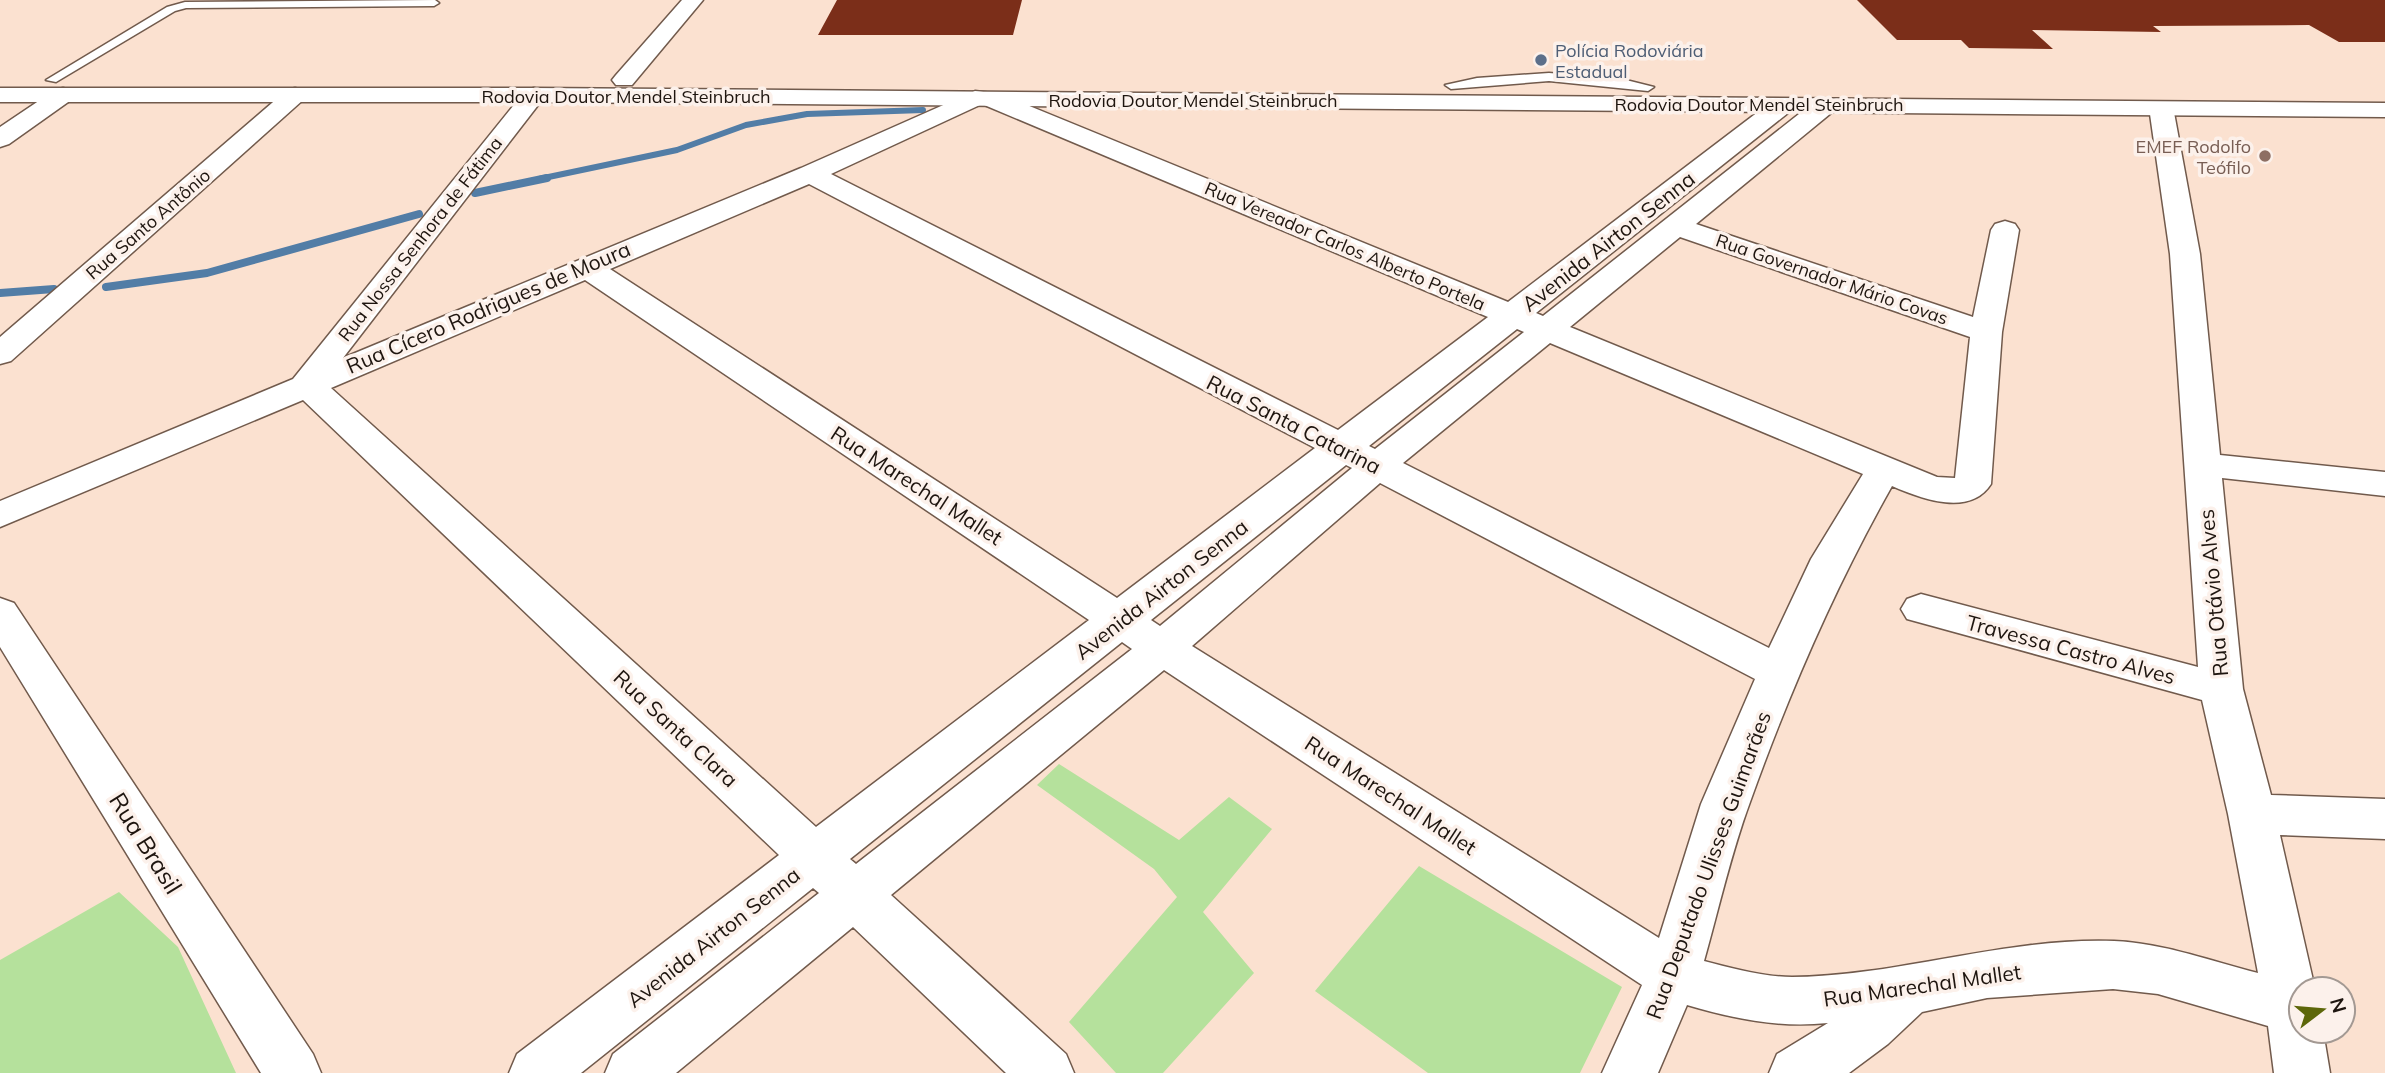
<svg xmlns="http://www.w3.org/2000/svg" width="2385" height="1073" viewBox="0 0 2385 1073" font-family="Mulish,sans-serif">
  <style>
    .green { fill: #b5e19c }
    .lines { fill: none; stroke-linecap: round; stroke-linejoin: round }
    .stream-far1 { stroke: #527da6; stroke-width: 6 }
    .stream { stroke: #527da6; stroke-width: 8 }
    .building { fill: #7b2e19 }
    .lane-casing { stroke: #715a4c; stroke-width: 3 }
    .street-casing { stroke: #715a4c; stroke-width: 3 }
    .highway-casing { stroke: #715a4c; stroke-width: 3 }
    .lane { fill: #fff; fill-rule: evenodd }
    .street { fill: #fff; fill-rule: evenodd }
    .highway { fill: #fff; fill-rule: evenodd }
    .service-dot { fill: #5c6f8a; stroke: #fcf1eb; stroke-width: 2.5 }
    .education-dot { fill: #8d6e63; stroke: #fcf1eb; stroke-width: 2.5 }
    .labels { text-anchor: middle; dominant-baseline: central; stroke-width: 7; stroke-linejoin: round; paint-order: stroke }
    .far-service-label { font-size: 18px; fill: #4e5e75; stroke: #fcf1eb; text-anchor: start }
    .far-street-label { font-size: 18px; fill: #1e150f; stroke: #fcf1eb }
    .far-education-label { font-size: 18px; fill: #785e54; stroke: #fcf1eb; text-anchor: end }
    .street-label { font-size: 21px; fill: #1e150f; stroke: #fcf1eb }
    .near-street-label { font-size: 24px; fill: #1e150f; stroke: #fcf1eb }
  </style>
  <rect width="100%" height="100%" fill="#fbe1d0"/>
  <!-- green -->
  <path class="green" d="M1059 764 1179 840 1229 797 1272 829 1203 912 1254 973 1163 1073H1116L1069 1022 1177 897 1154 869 1037 785Z
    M1419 866 1622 987 1580 1073H1428L1315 991Z
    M119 892 178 947 236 1073H0V960Z"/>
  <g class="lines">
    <!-- stream-far1 -->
    <path class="stream-far1" d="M539 179 677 150 746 125 807 114 923 110"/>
    <!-- stream -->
    <path class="stream" d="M475 193 547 178
      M106 287 207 273 419 214
      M0 293 54 289"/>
  </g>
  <!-- building -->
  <path class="building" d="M837 0H1022L1013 35H818Z
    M1857 0H2385V42H2339L2309 25 2153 26 2161 32 2032 30 2053 49 1969 48 1961 40H1897Z"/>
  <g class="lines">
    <defs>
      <path id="lane" d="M435 0 439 3 434 6 186 8 175 11 56 82 46 80 167 7 185 2Z
        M1549 73 1622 79 1654 87 1648 91 1549 81 1451 89 1445 85 1477 78Z"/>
      <path id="street" d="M682 0H703L632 85H616L612 80 616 75Z
        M63 88 71 90 75 95 71 100 9 144 0 147V127L55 90Z
        M295 88 303 90 307 95 303 100 11 361 0 364V337L287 90Z
        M534 88 542 90 546 95 542 100 343 358 801 168 975 91 1000 94 1508 302 1775 99H1793L1796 104 1793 109 1536 313 1543 316 1818 99H1836L1839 104 1836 109 1696 224 1973 317 1991 230 1995 224 2005 221 2015 224 2019 230 2002 332 1991 484C1970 517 1922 499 1892 486 1835 587 1789 693 1750 802 1731 853 1719 908 1704 961 1731 968 1764 977 1792 977 1900 976 2005 937 2114 941 2163 943 2211 961 2258 973L2228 814 2202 700 1907 619 1901 609 1907 599 1921 594 2198 667 2170 254 2149 107 2152 102H2170L2173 107 2200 254 2220 455 2385 472V496L2222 478 2243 689 2271 795 2385 799V839L2280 835 2315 989H2301V1031H2323L2330 1073H2274L2268 1026 2158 994 2113 989 1987 998 1922 1012 1888 1044 1849 1073H1769L1777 1054 1828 1023C1778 1028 1735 1019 1687 1005L1658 1073H1602L1642 985 1164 670 891 895 1066 1054 1074 1073H1006L853 927 676 1073H605L613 1054 819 893 813 888 581 1073H509L517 1054 779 855 303 400 0 527V501L293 379 526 90ZM982 104 1488 317 1338 430 831 174ZM809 184 1315 448 1117 598 610 269ZM1680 237 1970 337 1955 478 1937 477 1570 327ZM585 280 1089 620 816 827 331 388ZM1517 329 1524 332 1375 449 1369 446ZM1550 343 1863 474 1811 559 1769 648 1403 463ZM1346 465 1352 468 1160 626 1151 620ZM1380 483 1755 679 1701 804 1659 938 1192 646ZM1122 642 1132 649 856 864 850 859Z
        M0 598 14 603 313 1054 321 1073H261L0 647Z"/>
      <path id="highway" d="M0 88H534L2385 103V117L534 102H0Z"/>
    </defs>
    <!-- lane casing -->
    <use href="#lane" class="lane-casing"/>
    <!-- street casing -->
    <use href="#street" class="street-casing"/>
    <!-- highway casing -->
    <use href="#highway" class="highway-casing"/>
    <!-- lane -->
    <use href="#lane" class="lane"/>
    <!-- street -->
    <use href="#street" class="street"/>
    <!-- highway -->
    <use href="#highway" class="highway"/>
  </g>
  <!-- markers -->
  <circle class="service-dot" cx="1541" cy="60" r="7"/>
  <circle class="education-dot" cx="2265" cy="156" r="7"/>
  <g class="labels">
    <!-- far-service labels -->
    <g class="far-service-label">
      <text x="1555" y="50">Polícia Rodoviária<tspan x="1555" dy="21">Estadual</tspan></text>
    </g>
    <!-- far-street labels -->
    <g class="far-street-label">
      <text x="626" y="96">Rodovia Doutor Mendel Steinbruch</text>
      <text x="1193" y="100">Rodovia Doutor Mendel Steinbruch</text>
      <text x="1759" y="104">Rodovia Doutor Mendel Steinbruch</text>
      <text transform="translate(148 224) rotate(-41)">Rua Santo Antônio</text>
      <text transform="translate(420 239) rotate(-52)">Rua Nossa Senhora de Fátima</text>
      <text transform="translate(1345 246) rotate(23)">Rua Vereador Carlos Alberto Portela</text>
      <text transform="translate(1832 279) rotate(19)">Rua Governador Mário Covas</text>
    </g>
    <!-- far-education labels -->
    <g class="far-education-label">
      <text x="2251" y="146">EMEF Rodolfo<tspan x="2251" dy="21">Teófilo</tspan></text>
    </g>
    <!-- street labels -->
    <g class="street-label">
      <text transform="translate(1608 241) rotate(-38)">Avenida Airton Senna</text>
      <text transform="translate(488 307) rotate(-23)">Rua Cícero Rodrigues de Moura</text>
      <text transform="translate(1294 424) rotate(27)">Rua Santa Catarina</text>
      <text transform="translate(917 485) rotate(33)">Rua Marechal Mallet</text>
      <text transform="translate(1161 589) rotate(-38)">Avenida Airton Senna</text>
      <text transform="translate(2213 593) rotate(-95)">Rua Otávio Alves</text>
      <text transform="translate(2071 649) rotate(15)">Travessa Castro Alves</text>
      <text transform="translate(676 728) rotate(43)">Rua Santa Clara</text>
      <text transform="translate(1391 795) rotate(33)">Rua Marechal Mallet</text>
      <text transform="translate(1708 865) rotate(-70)">Rua Deputado Ulisses Guimarães</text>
      <text transform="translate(713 937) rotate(-38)">Avenida Airton Senna</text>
      <text transform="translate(1922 985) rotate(-8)">Rua Marechal Mallet</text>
    </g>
    <!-- near-street labels -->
    <g class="near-street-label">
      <text transform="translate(146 843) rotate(58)">Rua Brasil</text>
    </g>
  </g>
  <!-- north arrow -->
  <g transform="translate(2322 1010) rotate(74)"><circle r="33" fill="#fcf1eb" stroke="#a39993" stroke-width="2"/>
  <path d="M0-5L12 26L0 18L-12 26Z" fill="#5d670a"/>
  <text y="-10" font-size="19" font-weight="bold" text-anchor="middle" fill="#1e150f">N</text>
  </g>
</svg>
